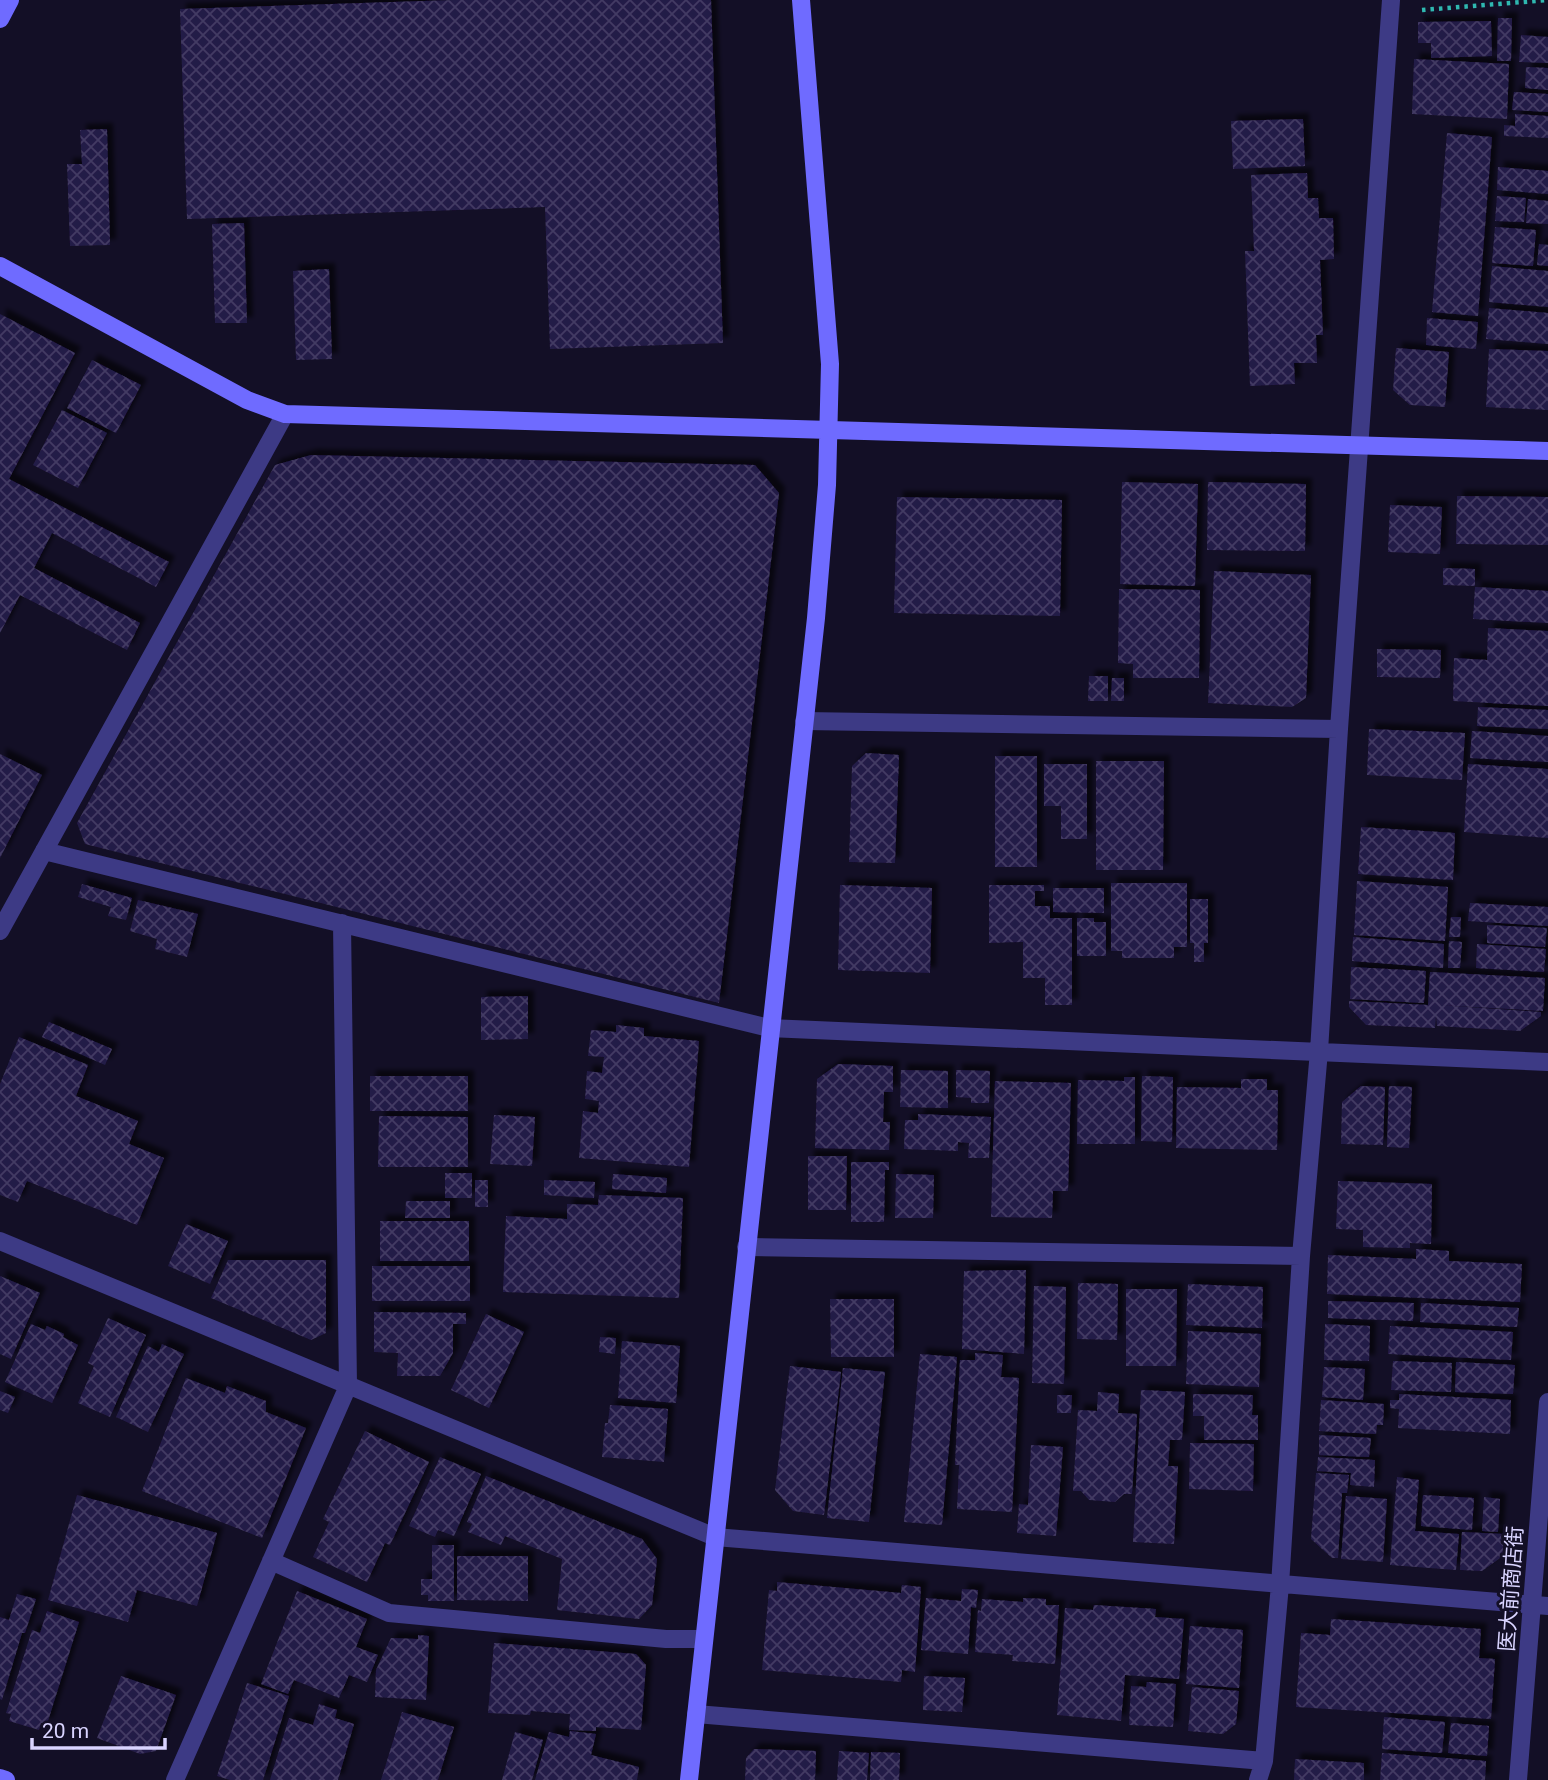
<svg xmlns="http://www.w3.org/2000/svg" width="1548" height="1780" viewBox="0 0 1548 1780" font-family="Roboto,'Noto Sans JP',sans-serif">
  <style>
    .building { fill: url(#building-cross-hatch); filter: url(#shadow) }
    .lines { fill: none; stroke-linecap: round; stroke-linejoin: round }
    .path { stroke: #2fb8b0; stroke-width: 4.5; stroke-dasharray: 3.5 5; stroke-linecap: butt }
    .street { stroke: #3d3a85; stroke-width: 18 }
    .secondary { stroke: #6f6bff; stroke-width: 18 }
    .labels { text-anchor: middle; dominant-baseline: central; stroke-width: 6; stroke-linejoin: round; paint-order: stroke }
    .street-label { font-size: 21px; fill: #d9d4ff; stroke: #130f26 }
  </style>
  <defs>
    <pattern id="building-cross-hatch" width="8" height="8" patternUnits="userSpaceOnUse" patternTransform="scale(1.75)"><rect width="8" height="8" fill="#241b47"/><path d="M0 0l8 8M0 8l8-8" fill="none" stroke="#433b63"/></pattern>
    <filter id="shadow"><feDropShadow dx="6" dy="-6" stdDeviation="2" flood-color="#0009"/></filter>
  </defs>
  <rect width="100%" height="100%" fill="#130f26"/>
  <!-- building -->
  <path class="building" d="M454 0H711L723 343 550 349 545 207 187 219 180 9Z
    M1498 18H1512L1511 61H1497Z
    M1491 21 1492 56 1431 58V43H1418V22Z
    M1521 35 1548 37V63L1519 62Z
    M1414 59 1509 64 1507 119 1412 114Z
    M1526 67 1548 68V90L1525 88Z
    M1514 92 1548 94V112L1512 110Z
    M1515 114 1548 116V138L1504 136V125L1515 126Z
    M1303 119 1305 166 1233 169 1231 121Z
    M107 129 110 245 70 246 67 164H82L80 130Z
    M1447 133 1492 137 1478 316 1432 312Z
    M1498 167 1548 171V194L1497 190Z
    M1307 173 1308 198H1318L1319 218H1333L1334 259 1320 260 1323 335H1316L1317 363H1294L1295 384 1250 386 1245 251H1254L1251 175Z
    M1497 196 1526 198 1524 222 1495 221Z
    M1528 199 1548 201V224L1526 223Z
    M244 223 247 323H215L212 224Z
    M1495 227 1536 230 1533 266 1492 263Z
    M1539 244 1548 245V266L1537 265Z
    M1492 266 1548 271V307L1489 302Z
    M329 269 332 359 296 360 293 271Z
    M1489 308 1548 313V344L1486 339Z
    M0 314 75 353 9 479 169 562 156 587 52 533 34 568 140 623 127 650 20 595 0 633Z
    M1427 318 1478 322 1476 349 1426 345Z
    M1396 348 1449 352 1445 407 1410 405 1393 390Z
    M1489 349 1548 351V410L1486 407Z
    M92 360 141 385 116 433 67 408Z
    M62 410 107 433 78 488 33 465Z
    M311 455 755 465 779 493 719 1003 85 844 77 823 275 465Z
    M1122 482 1198 484 1195 586 1120 584Z
    M1208 482 1306 484 1305 551 1207 550Z
    M1457 496 1548 497V545L1456 544Z
    M897 497 1062 500 1060 616 894 613Z
    M1390 505 1442 507 1440 554 1388 552Z
    M1443 568 1475 569V586L1443 585Z
    M1214 571 1311 575 1306 698 1292 707 1208 703Z
    M1475 587 1548 591V623L1473 619Z
    M1119 589 1200 590 1199 678H1133V664L1118 663Z
    M1488 628 1548 631V706L1453 701 1454 658 1487 660Z
    M1377 649 1441 650 1440 678 1377 677Z
    M1089 676H1108V701H1088Z
    M1112 678H1124V701H1111Z
    M1478 707 1548 710V729L1477 726Z
    M1369 729 1465 733 1462 780 1367 775Z
    M1472 731 1548 736V762L1470 758Z
    M866 753 899 755 895 863 849 862 852 766Z
    M0 754 42 775 0 858Z
    M995 756H1037V867H995Z
    M1096 761H1164L1163 870H1096Z
    M1044 764H1087V839H1061V806H1044Z
    M1468 764 1548 769V838L1464 832Z
    M1361 827 1455 833 1453 880 1358 874Z
    M1357 881 1448 887 1445 941 1354 935Z
    M1111 883H1187V947H1174V958H1122V951H1111Z
    M82 884 132 898 126 920 108 916 111 907 78 897Z
    M840 885 932 888 930 973 838 970Z
    M989 885H1044V891H1035V906H1050V918H1072V1005H1045V978H1023V942L989 943Z
    M1053 888H1104V913L1053 912Z
    M1190 899H1208V943H1204V962H1194V943H1190Z
    M138 900 198 914 187 957 155 949 157 939 130 931Z
    M1470 903 1548 907V926L1468 921Z
    M1451 917H1461L1460 937H1449Z
    M1077 918H1094V922H1106V956H1077Z
    M1487 925 1547 928 1545 947 1487 943Z
    M1353 937 1444 944 1443 968 1352 961Z
    M1449 941 1462 942 1460 968H1448Z
    M1477 944 1546 949 1544 972 1476 968Z
    M1351 967 1426 971 1424 1003 1350 999Z
    M1430 972 1545 978 1543 1011 1437 1005 1541 1012V1016L1520 1031 1437 1026 1436 1016 1435 1028 1366 1025 1349 1007V1001L1428 1005Z
    M528 996V1039L481 1040V997Z
    M49 1022 112 1049 105 1065 42 1037Z
    M616 1025 644 1028V1036L699 1041 689 1167 579 1158 583 1111 598 1113 599 1101 585 1099 587 1071 602 1073 604 1057 588 1056 591 1030 616 1032Z
    M19 1037 88 1065 76 1096 138 1121 129 1144 164 1158 137 1225 27 1181 18 1202 0 1195V1084Z
    M838 1064 893 1066V1092H884L883 1122H890L889 1150 815 1148 817 1079Z
    M901 1070 948 1071V1108L900 1107Z
    M956 1070 990 1071 989 1103H971V1098L956 1097Z
    M370 1076H468V1111H370Z
    M1142 1076 1173 1077 1172 1142 1141 1141Z
    M1124 1077H1135V1144H1077L1078 1080 1124 1081Z
    M1241 1079H1267V1090H1278L1277 1150 1176 1148 1177 1087 1241 1088Z
    M995 1081 1071 1083 1068 1191H1053L1052 1218 991 1217Z
    M1361 1086 1385 1087 1383 1145 1341 1144 1342 1102Z
    M1389 1086 1412 1087 1409 1148 1387 1147Z
    M918 1114 991 1117 989 1158H968L969 1143 958 1142V1151L904 1149 905 1120H918Z
    M494 1115 535 1117 532 1166 490 1164Z
    M379 1116 468 1117V1167H378Z
    M808 1156H847L846 1210H808Z
    M851 1162H889V1170H885L884 1222H851Z
    M445 1173H472V1198H445Z
    M613 1174 667 1178 666 1193 612 1189Z
    M896 1174 934 1175 933 1218H895Z
    M475 1180H488V1207H475Z
    M544 1180 595 1182 594 1198 544 1195Z
    M1338 1181 1432 1184 1431 1244 1410 1243V1248L1363 1247V1230L1336 1229Z
    M599 1195 683 1198 679 1298 503 1292 506 1216 567 1219V1204L598 1205Z
    M406 1201H450V1218H405Z
    M380 1221H469V1261H380Z
    M186 1224 228 1241 210 1284 168 1266Z
    M1416 1249 1449 1251V1261L1522 1264 1520 1302 1327 1294 1328 1255 1416 1259Z
    M228 1260H326V1333L311 1340 211 1298Z
    M372 1266H470V1301H372Z
    M1026 1270 1024 1354 962 1349 964 1271Z
    M0 1276 40 1293 11 1359 0 1354Z
    M1078 1283 1118 1284 1117 1340 1077 1339Z
    M1188 1284 1263 1287 1262 1328 1186 1325Z
    M1034 1286 1066 1287 1064 1384 1032 1383Z
    M1126 1289H1177L1176 1366H1126Z
    M830 1299H894V1357H831Z
    M1328 1301 1414 1303 1413 1321 1328 1318Z
    M1421 1303 1519 1308 1517 1327 1420 1322Z
    M374 1312 466 1313V1324H453V1353L440 1376H397L398 1353 374 1352Z
    M486 1314 524 1332 489 1408 451 1390Z
    M108 1318 146 1335 110 1417 78 1403 94 1366 88 1363Z
    M31 1324 45 1330 47 1326 64 1334 63 1337 78 1345 52 1403 5 1382Z
    M1325 1324 1370 1326 1369 1361 1324 1360Z
    M1390 1326 1513 1332 1511 1360 1388 1354Z
    M1188 1331 1261 1334 1259 1387 1186 1384Z
    M600 1337 616 1338 615 1354 599 1352Z
    M622 1341 680 1346 676 1403 618 1398Z
    M162 1344 184 1354 148 1432 116 1417 148 1346 159 1352Z
    M975 1353 1003 1355 1001 1377 1019 1378 1012 1512 957 1509 959 1465H955L960 1360H975Z
    M920 1354 957 1357 942 1525 904 1522Z
    M1393 1361 1452 1363 1451 1392 1391 1390Z
    M1456 1362 1515 1365 1513 1394 1455 1392Z
    M790 1366 841 1372 824 1515 793 1511 775 1490Z
    M1324 1367 1365 1369 1363 1400 1322 1397Z
    M843 1368 885 1372 869 1522 827 1518Z
    M186 1378 225 1393 227 1386 266 1401V1412L306 1428 262 1538 142 1491Z
    M1141 1390 1185 1392 1182 1440H1170L1168 1466H1178L1174 1544 1133 1542Z
    M0 1391 15 1397 8 1413 0 1410Z
    M1098 1392 1119 1394 1118 1413 1137 1414 1132 1494H1124L1115 1502 1089 1500 1081 1491H1073L1078 1410 1097 1411Z
    M1193 1394 1253 1395 1252 1415H1258V1440H1204V1416H1193Z
    M1399 1394 1511 1400 1510 1434 1398 1428 1399 1409 1390 1408V1400H1399Z
    M1057 1395H1072L1071 1413H1057Z
    M1321 1400 1384 1404 1383 1425H1377L1376 1434 1319 1431Z
    M610 1405 668 1409 664 1462 602 1457 605 1423H608Z
    M365 1431 429 1462 390 1545 385 1543 367 1582 313 1557 329 1522 323 1519Z
    M1319 1435 1371 1438 1369 1457 1319 1455Z
    M1190 1443 1254 1444 1253 1491 1189 1489Z
    M1031 1445 1063 1447 1056 1536 1017 1533 1019 1504 1028 1505Z
    M440 1457 481 1474 454 1536 438 1530 435 1537 409 1526Z
    M1318 1457 1375 1460 1374 1487 1350 1485 1351 1473 1317 1471Z
    M1316 1473 1349 1475 1347 1493H1342L1338 1558H1332L1311 1539Z
    M486 1476 642 1539 657 1559 652 1605 639 1619 557 1610 562 1559 505 1536 501 1545 468 1532 472 1524 467 1522Z
    M1397 1477 1419 1480 1415 1531 1459 1534 1456 1570 1390 1565Z
    M77 1495 217 1533 197 1606 137 1590 128 1622 48 1600Z
    M1423 1495 1474 1498 1472 1530 1421 1526Z
    M1346 1496 1387 1499 1383 1562 1341 1559Z
    M1484 1497 1500 1499 1498 1532 1482 1531Z
    M1462 1532 1504 1534 1503 1556 1482 1571 1460 1570Z
    M432 1545H454V1601H428V1595H421V1579H432Z
    M457 1556H528V1601L457 1600Z
    M777 1582 901 1593 902 1585 921 1587 915 1672 902 1670 901 1682 762 1670 769 1590 777 1591Z
    M962 1589 978 1590 976 1608 971 1607 968 1654 921 1650 926 1598 961 1601Z
    M297 1591 367 1619 356 1647 378 1655 367 1682 349 1675 339 1698 294 1680 288 1694 261 1684Z
    M17 1594 36 1599 25 1633H22L2 1700 0 1699V1617L9 1620Z
    M1023 1598 1046 1599V1605H1059L1055 1664 1012 1661 1013 1655 975 1652 978 1610 981 1611 982 1599 1023 1602Z
    M1094 1605 1156 1609 1155 1617 1184 1619 1179 1679 1125 1675 1121 1721 1057 1715 1065 1608 1093 1610Z
    M47 1611 79 1622 47 1724 41 1723 39 1730 9 1721 11 1714 6 1713 32 1630 40 1633Z
    M1331 1619 1481 1629 1479 1658 1495 1659 1491 1719 1296 1707 1301 1633 1330 1635Z
    M1190 1626 1243 1630 1239 1688 1186 1684Z
    M418 1635 429 1636 426 1700 375 1697 376 1670 391 1638 418 1639Z
    M494 1643 636 1654 646 1665 641 1730 596 1727V1731L569 1730 570 1714 531 1711 530 1715 488 1713Z
    M121 1676 176 1695 156 1751 140 1754 97 1738Z
    M924 1676 965 1678 962 1712 923 1710Z
    M1147 1682 1176 1684 1173 1727 1129 1725 1131 1686 1146 1687Z
    M247 1683 289 1696 263 1780H230L217 1776Z
    M1192 1687 1239 1691 1236 1724 1223 1734 1188 1731Z
    M319 1704 337 1710 335 1718 354 1724 338 1780H270L289 1718 313 1725Z
    M402 1712 454 1727 438 1780H381Z
    M1384 1717 1445 1722 1442 1753 1382 1749Z
    M1451 1723 1489 1726 1487 1756 1448 1753Z
    M570 1731 596 1734 591 1755 639 1767 637 1780H535L549 1732 569 1737Z
    M515 1732 543 1740 532 1780H502Z
    M754 1749 816 1751 815 1780H745L746 1758Z
    M839 1751 869 1753 867 1780H837Z
    M871 1752 900 1753 899 1780H870Z
    M1382 1753 1486 1761 1485 1780H1380Z
    M1295 1759 1364 1763V1780H1294Z"/>
  <g class="lines">
    <!-- path -->
    <path class="path" d="M1422 10 1548 0"/>
    <!-- street -->
    <path class="street" d="M804 721 1339 729
      M44 851 769 1028 1548 1062
      M0 931 285 414
      M0 1241 715 1537 1548 1606
      M746 1247 1301 1256
      M271 1561 389 1613 666 1639H704
      M696 1714 1264 1761
      M175 1780 348 1386 342 923
      M1258 1780 1264 1761 1280 1585 1301 1256 1319 1051 1339 729 1391 0
      M1518 1780 1548 1402"/>
    <!-- secondary -->
    <path class="secondary" d="M0 19 10 0
      M0 266 247 400 285 414 1548 451
      M0 1778 6 1780
      M689 1780 816 618 827 485 830 364 801 0"/>
  </g>
  <g class="labels">
    <!-- street labels -->
    <g class="street-label">
      <text transform="translate(1511 1589) rotate(-86)">医大前商店街</text>
    </g>
  </g>
  <!-- scale -->
  <path d="M32 1738v10h133v-10" fill="none" stroke="#d9d4ff" stroke-width="3.5"/>
  <text x="42" y="1738" font-size="21" fill="#d9d4ff" stroke="#130f26" stroke-width="5" paint-order="stroke">20 m</text>
</svg>
